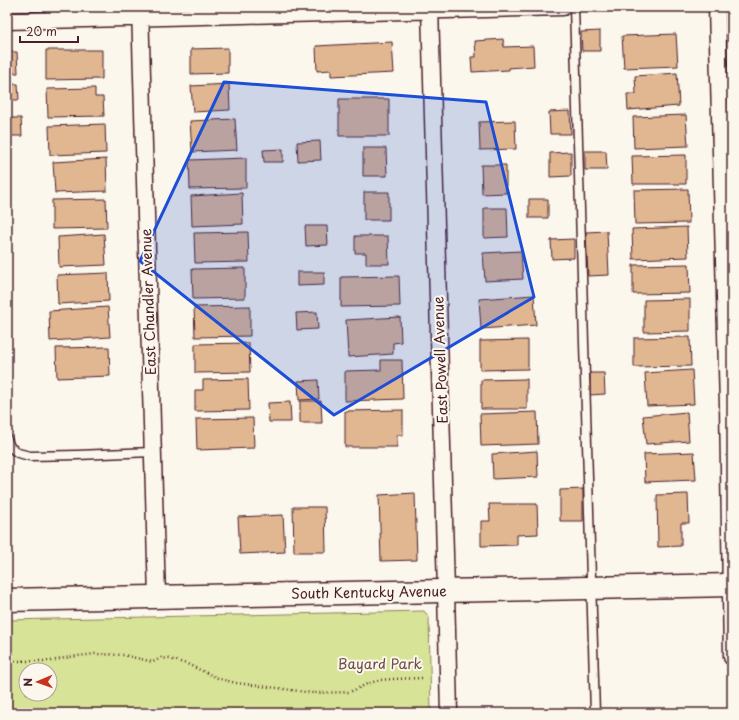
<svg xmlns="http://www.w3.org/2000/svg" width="739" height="720" viewBox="0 0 739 720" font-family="'Playpen Sans',sans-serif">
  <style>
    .green { fill: #d7e396; stroke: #908160; fill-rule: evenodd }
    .building { fill: #e0b791; stroke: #4a1f2b }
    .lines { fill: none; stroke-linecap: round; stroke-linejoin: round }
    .lane-casing { stroke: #4a1f2b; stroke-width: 11 }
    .street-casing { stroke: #4a1f2b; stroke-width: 19 }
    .secondary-casing { stroke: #4a1f2b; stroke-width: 25 }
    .path { stroke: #4a1f2b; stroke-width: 2.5; stroke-dasharray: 1 3; stroke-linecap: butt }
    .lane { stroke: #fbf7ec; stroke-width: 8 }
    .street { stroke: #fbf7ec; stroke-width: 16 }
    .secondary { stroke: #fbf7ec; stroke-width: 22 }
    .marked { fill: #1d4ed8; fill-opacity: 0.2; stroke: #1d4ed8; stroke-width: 3; stroke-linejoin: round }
    .labels { text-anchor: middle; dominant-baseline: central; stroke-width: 4; stroke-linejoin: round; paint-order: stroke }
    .street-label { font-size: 14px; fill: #4a1f2b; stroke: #fbf7ec }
    .park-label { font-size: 14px; fill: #6d5046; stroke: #fbf7ec }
  </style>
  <rect width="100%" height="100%" fill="#fbf7ec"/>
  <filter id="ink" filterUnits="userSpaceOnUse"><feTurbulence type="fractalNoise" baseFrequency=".025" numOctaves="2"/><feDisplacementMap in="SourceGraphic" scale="8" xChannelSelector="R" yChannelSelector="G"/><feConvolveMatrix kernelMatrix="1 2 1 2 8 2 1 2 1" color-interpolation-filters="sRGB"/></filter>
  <g filter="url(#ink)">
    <!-- green -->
    <path class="green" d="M424 611 429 617 431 713H7V620ZM26 670H50V694H26Z"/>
    <!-- building -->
    <path class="building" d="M600 31V51H582L581 32Z
      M676 34 678 66 624 68 622 36Z
      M503 39 504 47 533 46 534 66 509 68V70L472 72 471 57H476L475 41Z
      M392 42 394 73 331 76V70L317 71 316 46Z
      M228 48V73L191 74V49Z
      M46 50H102V79L46 80Z
      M7 52H17L18 73H7Z
      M677 73 679 106 628 110 627 94H636L635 76Z
      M7 84H18L19 100H7Z
      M229 84 230 110 193 112 191 86Z
      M95 88V97H103L104 116 48 117 47 89Z
      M339 99H389V136H339Z
      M570 111 571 134H550L549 112Z
      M686 115 688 146 634 148 633 117Z
      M7 118H21L22 136H7Z
      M235 119 237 150 192 152 190 121Z
      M515 121 516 149 480 150 479 122Z
      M105 124 106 153 50 155 49 126Z
      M320 141 321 160 298 161 297 142Z
      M363 148H386L387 176H363Z
      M283 149V162H264L263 150Z
      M585 151H606L607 170H585Z
      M571 152V176L550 177V153Z
      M686 155V184H633L632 156Z
      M246 158V188L190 189 189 160Z
      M106 159 107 191 55 193 53 162Z
      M481 165H506V193L482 194Z
      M688 189 689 223 635 224 634 190Z
      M364 192H389V220H364Z
      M242 193 243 224 192 226 191 196Z
      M106 199 107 228 52 229V200Z
      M529 199H548V218H529Z
      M484 208H507L508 237 484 238Z
      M305 226H327L328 245 306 246Z
      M687 227 688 257 633 259 632 229Z
      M607 231 609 275 588 276 586 232Z
      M248 232 249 262 195 263 194 233Z
      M104 234 106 265 59 267 58 237Z
      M355 236H388L389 264H366V253H355Z
      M574 239V258L552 259 551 240Z
      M521 251 523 279 485 281 483 253Z
      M689 264 690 293 633 294V265Z
      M245 268V298L193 299 192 269Z
      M297 272H324V285L297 286Z
      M108 273 109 301 58 304 57 275Z
      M399 276 400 306 341 307V277Z
      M534 295 536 325 481 329 479 299Z
      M690 299V331L644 332V300Z
      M250 306V336L195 337 194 307Z
      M108 307 110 337 50 341 49 311Z
      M317 312 318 329 297 330 296 313Z
      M400 317 401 342 393 343V354L348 357 346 320Z
      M690 337 691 366 634 367V338Z
      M528 340V369L480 370V341Z
      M249 343 250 372 195 373V344Z
      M109 347 110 376 57 378 56 348Z
      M381 360H402L403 399 345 401V371L381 370Z
      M692 370 694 404 647 406 645 373Z
      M590 373H604L605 394 590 395Z
      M248 379 249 410 195 411V390H203V380Z
      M527 379V409H481V380Z
      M318 380 319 399 299 400 298 381Z
      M300 401H321L322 423H300Z
      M290 402 291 422H269L268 403Z
      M403 410V435H397V447H345V411Z
      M537 412 538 444 481 446 480 414Z
      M687 412 689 441 646 444 643 416Z
      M253 418 254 448 197 450 196 419Z
      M537 451 538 477 493 479 492 454Z
      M694 452 696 480 645 482 644 454Z
      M583 489V521H560V490Z
      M415 493 417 560 381 561 379 495Z
      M688 494 689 523H681V546L658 547 657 495Z
      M489 504H537L538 534 517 535V545L481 546V521H490Z
      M293 507H325L326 552H294Z
      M283 515 285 552 240 554 238 517Z"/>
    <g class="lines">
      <defs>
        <path id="lane" d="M574 7 595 713
          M7 439 10 447 18 453 30 456 77 455 152 452"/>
        <path id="street" d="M140 7 157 597
          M430 7 446 591 449 713
          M717 7 728 405 732 657
          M7 21 563 7"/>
        <path id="secondary" d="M7 600 732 585"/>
      </defs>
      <!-- lane casing -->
      <use href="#lane" class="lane-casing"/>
      <!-- street casing -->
      <use href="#street" class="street-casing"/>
      <!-- secondary casing -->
      <use href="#secondary" class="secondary-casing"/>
      <!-- path -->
      <path class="path" d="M7 661H51L70 657 95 654 124 655 153 662 161 658 170 659 187 664 220 679 236 683 277 688 313 693 350 692 367 684 380 680 393 679 422 678"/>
      <!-- lane -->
      <use href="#lane" class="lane"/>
      <!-- street -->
      <use href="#street" class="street"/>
      <!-- secondary -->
      <use href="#secondary" class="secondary"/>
    </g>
  </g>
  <!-- marked area -->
  <path class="marked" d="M224 82 486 102 534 297 334 415 140 261Z"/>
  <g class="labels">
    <!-- street labels -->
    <g class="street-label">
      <text transform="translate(148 302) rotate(-92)">East Chandler Avenue</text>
      <text transform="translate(440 360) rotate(-92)">East Powell Avenue</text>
      <text transform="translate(369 592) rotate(-1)">South Kentucky Avenue</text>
    </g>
    <!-- park labels -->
    <g class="park-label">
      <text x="380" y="663">Bayard Park</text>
    </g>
  </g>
  <!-- margin -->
  <rect width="739" height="720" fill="none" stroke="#fbf7ec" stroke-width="24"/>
  <rect x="12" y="12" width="715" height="696" fill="none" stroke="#4a1f2b" stroke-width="1.5" filter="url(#ink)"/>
  <!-- north arrow -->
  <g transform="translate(38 682) rotate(268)"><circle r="19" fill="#fbf7ec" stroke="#b4a19f"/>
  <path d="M0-3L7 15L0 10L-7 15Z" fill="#c8321e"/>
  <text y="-6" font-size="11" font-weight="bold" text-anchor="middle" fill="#4a1f2b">N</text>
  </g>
  <!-- scale -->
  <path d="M20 36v6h58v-6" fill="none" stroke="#4a1f2b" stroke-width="2"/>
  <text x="26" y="36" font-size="12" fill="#4a1f2b" stroke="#fbf7ec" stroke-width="3" paint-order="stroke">20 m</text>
</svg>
